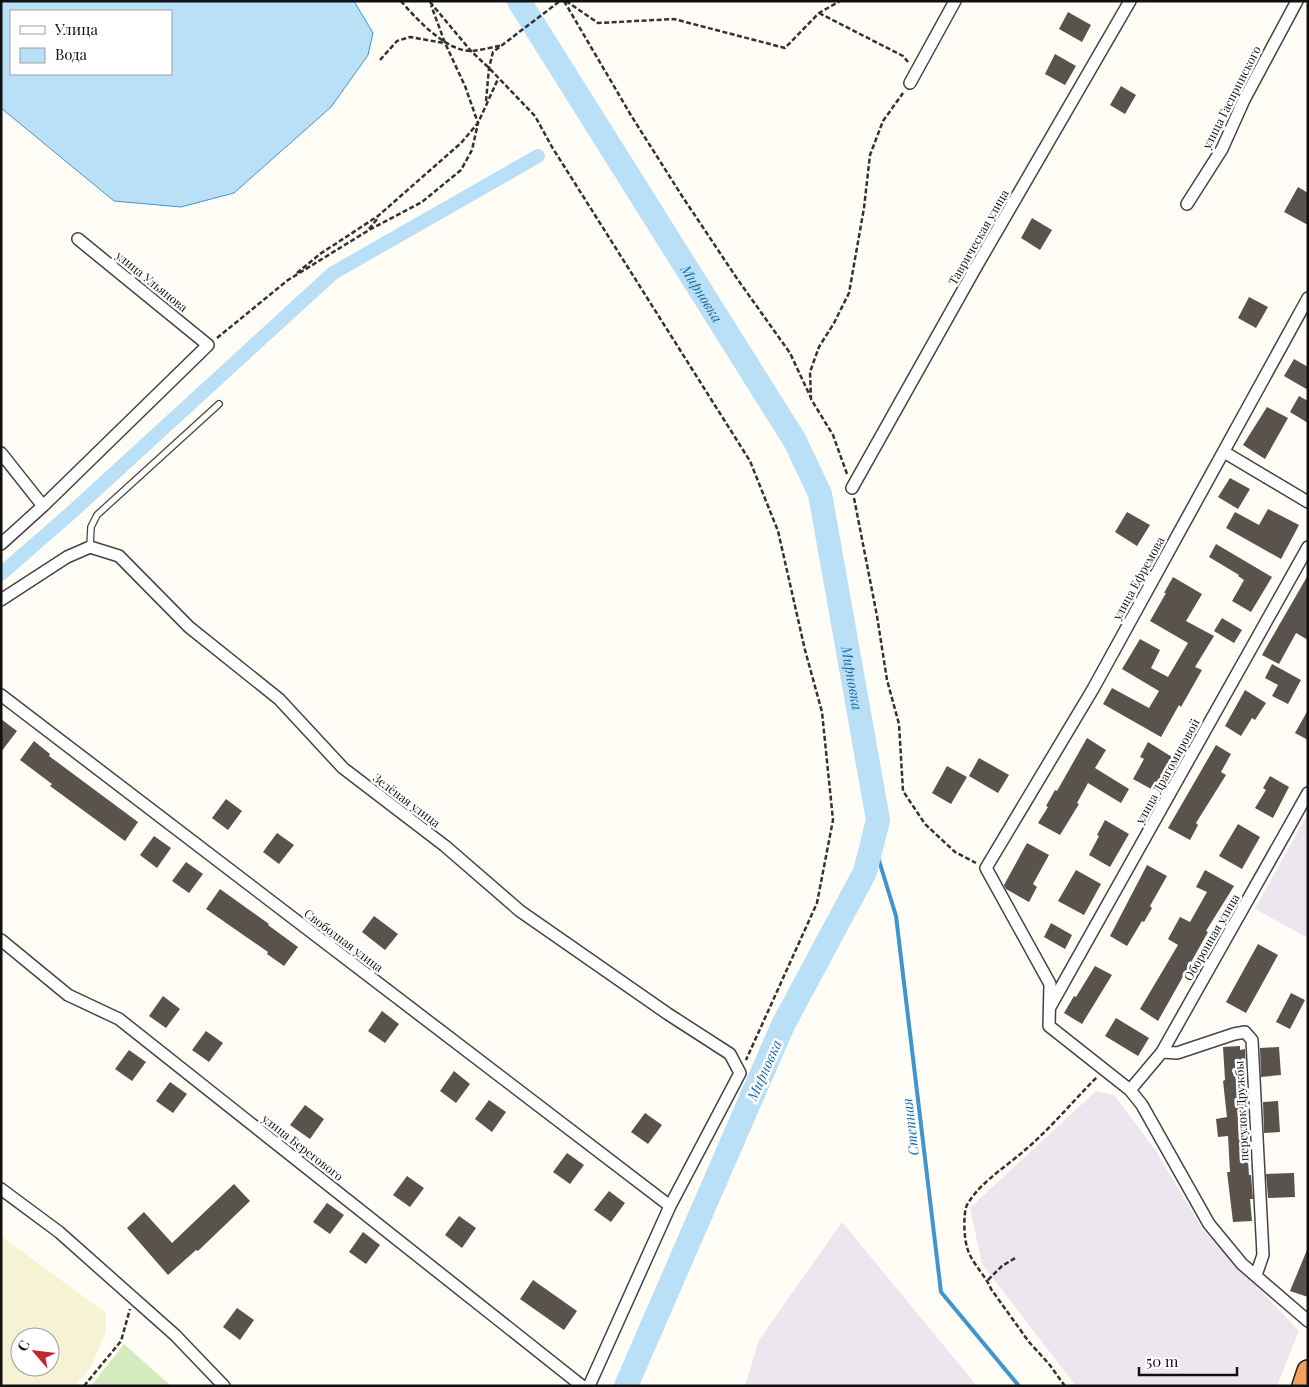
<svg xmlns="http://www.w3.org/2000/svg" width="1309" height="1387" viewBox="0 0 1309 1387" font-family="'Playfair Display',serif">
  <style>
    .industrial { fill: #eee6ef }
    .farmland { fill: #f6f3d4; fill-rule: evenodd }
    .green { fill: #d5ebbd }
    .water { fill: #b9e0f7; stroke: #3f96cf; fill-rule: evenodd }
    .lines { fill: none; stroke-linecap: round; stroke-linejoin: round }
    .stream { stroke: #3f96cf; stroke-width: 4 }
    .canal { stroke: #b9e0f7; stroke-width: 14 }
    .river { stroke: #b9e0f7; stroke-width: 24 }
    .building { fill: #5a524d }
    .lane-casing { stroke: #444; stroke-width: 8 }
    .street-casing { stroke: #444; stroke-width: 14 }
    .highway-casing { stroke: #222; stroke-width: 24 }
    .path { stroke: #333; stroke-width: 2.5; stroke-dasharray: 5 2.5; stroke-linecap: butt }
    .lane { stroke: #fff; stroke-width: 5.5 }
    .street { stroke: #fff; stroke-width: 11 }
    .highway { stroke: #f5a25d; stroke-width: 21 }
    .labels { text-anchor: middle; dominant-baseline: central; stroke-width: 5; stroke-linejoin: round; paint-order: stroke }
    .street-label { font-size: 12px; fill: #111; stroke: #fff }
    .water-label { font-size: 14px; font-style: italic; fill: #1768a6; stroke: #fff }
  </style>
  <rect width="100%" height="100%" fill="#fffdf5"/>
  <!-- industrial -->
  <path class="industrial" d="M1308 813V938L1255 909Z
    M1096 1091 1114 1095 1156 1151 1203 1230 1299 1331 1277 1386H1076L982 1264 970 1208Z
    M842 1222 977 1386H745L759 1340Z"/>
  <!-- farmland -->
  <path class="farmland" d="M1 1236 106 1313V1332L91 1367 75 1386H1ZM20 1337H50V1367H20Z"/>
  <!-- green -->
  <path class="green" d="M124 1344 171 1386H91Z"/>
  <!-- water -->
  <path class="water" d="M1 1H354L373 33 368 55 331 107 234 193 181 207 114 201 1 108ZM11 11H171V74H11Z"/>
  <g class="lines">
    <!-- stream -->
    <path class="stream" d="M873 841 896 916 941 1292 1019 1386"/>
    <!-- canal -->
    <path class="canal" d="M1 574 72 512 333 273 538 156"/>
    <!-- river -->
    <path class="river" id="s1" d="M519 1 795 441 820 494 878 820 865 872 783 1025 626 1386"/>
  </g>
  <!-- building -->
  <path class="building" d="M1068 12 1091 25 1082 42 1059 29Z
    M1055 54 1076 66 1065 85 1045 74Z
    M1121 86 1136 95 1125 114 1110 105Z
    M1298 187 1308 193V225L1284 212Z
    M1032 218 1052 230 1040 250 1021 238Z
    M1249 297 1268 307 1256 328 1238 318Z
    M1294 359 1308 367V390L1284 376Z
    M1299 396 1308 401V423L1290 412Z
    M1267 407 1288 418 1265 459 1243 445Z
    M1230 478 1250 489 1238 509 1218 497Z
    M1268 509 1299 525 1281 559 1226 528 1235 512 1259 525Z
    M1127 512 1150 525 1137 546 1115 532Z
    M1216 544 1272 577 1251 612 1232 601 1244 580 1238 576 1239 575 1209 557Z
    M1308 575V640L1296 633 1279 664 1262 655Z
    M1173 577 1202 594 1186 621 1214 636 1195 667 1202 670 1181 707 1179 705 1161 737 1103 704 1112 688 1149 708 1159 691 1122 669 1140 639 1160 650 1151 668 1168 677 1188 643 1150 621 1166 593H1164Z
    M1222 618 1242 630 1234 643 1214 631Z
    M1272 664 1301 680 1288 704 1272 696 1278 685 1265 678Z
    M1245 690 1266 703 1255 720 1252 718 1241 736 1225 726Z
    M1308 710V740L1295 733Z
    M1 719 17 731 1 752Z
    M1087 738 1106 750 1095 768 1129 789 1121 803 1088 783 1077 803 1079 804 1060 835 1038 823 1048 807 1046 806 1055 790 1057 791Z
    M34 741 50 754 49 756 138 822 125 841 50 786 52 784 20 760Z
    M1148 742 1172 757 1153 790 1133 779 1144 759 1140 757Z
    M1216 745 1231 754 1221 772 1226 775 1196 823 1198 825 1190 840 1168 828Z
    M979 758 1009 775 998 793 969 776Z
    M947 766 967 777 951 804 932 793Z
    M1270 776 1289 787 1273 818 1255 808 1266 790 1263 788Z
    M226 799 242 811 228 830 212 818Z
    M1105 820 1129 834 1110 867 1089 855 1099 836 1097 835Z
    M1238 824 1260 837 1242 869 1219 856Z
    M277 833 294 845 279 864 263 852Z
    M154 836 171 848 157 868 140 855Z
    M1027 843 1049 855 1033 884 1037 887 1029 902 1006 889 1004 885Z
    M186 862 203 874 189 893 172 881Z
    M1147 865 1167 876 1150 906 1152 908 1144 922 1142 921 1127 946 1110 936Z
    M1076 870 1101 884 1084 915 1058 901Z
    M1205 870 1234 886 1206 931 1208 932 1158 1021 1140 1009 1178 945 1168 939 1180 917 1190 922 1207 892 1196 887Z
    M220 889 269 924 268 925 298 947 284 966 267 954 268 952 206 909Z
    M374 916 398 934 385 950 362 932Z
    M1051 923 1072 935 1065 949 1044 937Z
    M1258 944 1278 955 1246 1013 1226 1002Z
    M1095 966 1112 975 1082 1024 1064 1013 1074 996 1076 997Z
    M1291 993 1305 1000 1290 1029 1276 1022Z
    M163 996 180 1009 166 1028 149 1016Z
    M382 1011 399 1024 385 1043 368 1031Z
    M1116 1018 1149 1038 1138 1056 1105 1036Z
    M206 1031 223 1043 209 1062 192 1050Z
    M1240 1046V1050L1245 1049 1246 1078H1243L1245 1104 1248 1103 1249 1134H1246L1249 1175H1251L1253 1199H1250L1252 1221 1233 1222 1227 1172H1230L1228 1136 1218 1137 1216 1119 1227 1117 1223 1081 1225 1080 1223 1047Z
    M1279 1047 1281 1075 1261 1077 1260 1048Z
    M129 1050 146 1062 132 1081 115 1069Z
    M454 1071 470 1084 456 1103 440 1091Z
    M170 1082 187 1094 173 1113 156 1101Z
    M489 1100 506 1112 492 1132 475 1119Z
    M1278 1101 1280 1132 1264 1133 1263 1102Z
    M305 1105 324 1119 310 1139 290 1125Z
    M645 1113 662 1125 648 1144 631 1132Z
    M567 1153 584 1165 570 1184 553 1172Z
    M1294 1173 1295 1197 1268 1198 1266 1174Z
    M407 1176 424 1188 410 1207 393 1195Z
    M234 1184 250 1201 198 1251 196 1250 168 1275 127 1228 144 1212 172 1243Z
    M609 1191 625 1203 611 1222 594 1210Z
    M327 1203 344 1215 330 1234 313 1222Z
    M459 1216 476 1228 462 1248 445 1235Z
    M363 1232 380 1245 366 1264 349 1252Z
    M1307 1250H1308V1297L1290 1291Z
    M533 1280 577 1311 564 1330 520 1299Z
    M237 1308 254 1320 240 1340 223 1327Z"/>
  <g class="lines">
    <defs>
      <path id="lane" d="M90 547 91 527 97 515 219 404"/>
      <path id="street" d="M910 83 955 1
        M1187 204 1222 149 1244 100 1297 1
        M1308 298 1093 689 986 868 1050 984 1049 1026 1130 1090 1142 1105 1209 1224 1242 1264 1308 1321
        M1224 452 1308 502
        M1 453 43 506
        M852 488 976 267 1130 1
        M1 544 43 506 208 345 78 239
        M1 600 67 557 90 547 119 556 189 627 279 699 343 768 445 846 520 911 668 1014 730 1054 740 1073 670 1206 589 1386
        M1 695 670 1206
        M1 940 68 995 119 1019 582 1386
        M1050 1007 1308 547
        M1162 1052 1177 1053 1234 1034 1245 1032 1252 1040 1263 1255 1256 1275
        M1130 1090 1162 1052 1308 793
        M1 1189 59 1232 175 1335 224 1386"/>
      <path id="highway" d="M1303 1386 1308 1371"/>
    </defs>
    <!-- lane casing -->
    <use href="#lane" class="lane-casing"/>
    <!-- street casing -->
    <use href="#street" class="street-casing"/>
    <!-- highway casing -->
    <use href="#highway" class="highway-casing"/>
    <!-- path -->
    <path class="path" d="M401 1C416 19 447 52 472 51 482 50 493 47 503 45
      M564 1 632 117 682 196 738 280 790 353 811 398
      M566 1 598 23 674 19 785 48 819 13 840 1
      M430 2 471 51 489 68 535 116 552 147 750 461 778 531 805 650 822 712 833 820 817 903 746 1060
      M819 13 903 56 908 62
      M380 60 397 41 410 37 444 43
      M486 101 489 68 493 52 560 1
      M369 229 378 218
      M297 273 320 254 378 216 461 143 478 123 498 79
      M217 338 288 280 369 230 422 202 461 170 472 150 478 123 465 86 445 43 431 5
      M847 474 833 435 811 399 810 372 819 347 834 323 849 293 864 208 870 155 883 121 903 93
      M854 498 877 616 887 680 899 724 903 791 925 824 955 852 976 863
      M988 1280 1002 1266 1017 1257
      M84 1386 121 1341 130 1309
      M1065 1386 1049 1364 1029 1342 991 1289C985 1274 971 1263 967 1247 964 1238 963 1213 967 1205 980 1182 1006 1167 1025 1150 1051 1128 1073 1101 1097 1077"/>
    <!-- lane -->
    <use href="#lane" class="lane"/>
    <!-- street -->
    <use href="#street" class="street"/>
    <!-- highway -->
    <use href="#highway" class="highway"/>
  </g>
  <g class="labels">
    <!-- street labels -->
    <g class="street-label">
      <text transform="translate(1231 97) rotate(-63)">улица Гаспринского</text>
      <text transform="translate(978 237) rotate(-60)">Таврическая улица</text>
      <text transform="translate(152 281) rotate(39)">улица Ульянова</text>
      <text transform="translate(1138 578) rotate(-61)">улица Ефремова</text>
      <text transform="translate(1167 771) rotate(-61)">улица Драгомировой</text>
      <text transform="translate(407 800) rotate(37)">Зелёная улица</text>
      <text transform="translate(1211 937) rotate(-60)">Оборонная улица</text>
      <text transform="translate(344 940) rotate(37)">Свободная улица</text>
      <text transform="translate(1241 1111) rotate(-93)">переулок Дружбы</text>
      <text transform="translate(303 1147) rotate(38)">улица Берегового</text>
    </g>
    <!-- water labels -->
    <g class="water-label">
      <text stroke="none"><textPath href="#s1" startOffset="345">Мирновка</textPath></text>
      <text stroke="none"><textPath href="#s1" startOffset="765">Мирновка</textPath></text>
      <text transform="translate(764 1070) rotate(-66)">Мирновка</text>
      <text transform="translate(910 1127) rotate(-97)">Степная</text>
    </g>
  </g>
  <!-- border -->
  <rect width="1309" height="1387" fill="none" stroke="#111111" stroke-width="5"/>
  <!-- legend -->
  <rect x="10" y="10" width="162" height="65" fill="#ffffff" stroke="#a0a0a0"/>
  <rect x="20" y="26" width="25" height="8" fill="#ffffff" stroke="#a0a0a0"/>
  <text x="55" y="35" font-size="15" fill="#111111">Улица</text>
  <rect x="20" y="48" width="25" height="15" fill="#b9e0f7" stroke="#a0a0a0"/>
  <text x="55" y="60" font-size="15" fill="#111111">Вода</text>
  <!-- north arrow -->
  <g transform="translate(35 1352) rotate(298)"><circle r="24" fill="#ffffff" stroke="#a0a0a0"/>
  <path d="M0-4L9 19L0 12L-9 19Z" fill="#c4262e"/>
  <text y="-8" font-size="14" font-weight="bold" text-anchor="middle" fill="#111111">С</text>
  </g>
  <!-- scale -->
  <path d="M1139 1367v8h98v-8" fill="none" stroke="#111111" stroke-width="2.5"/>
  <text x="1146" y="1367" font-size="15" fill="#111111" stroke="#ffffff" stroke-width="4" paint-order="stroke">50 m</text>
</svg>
